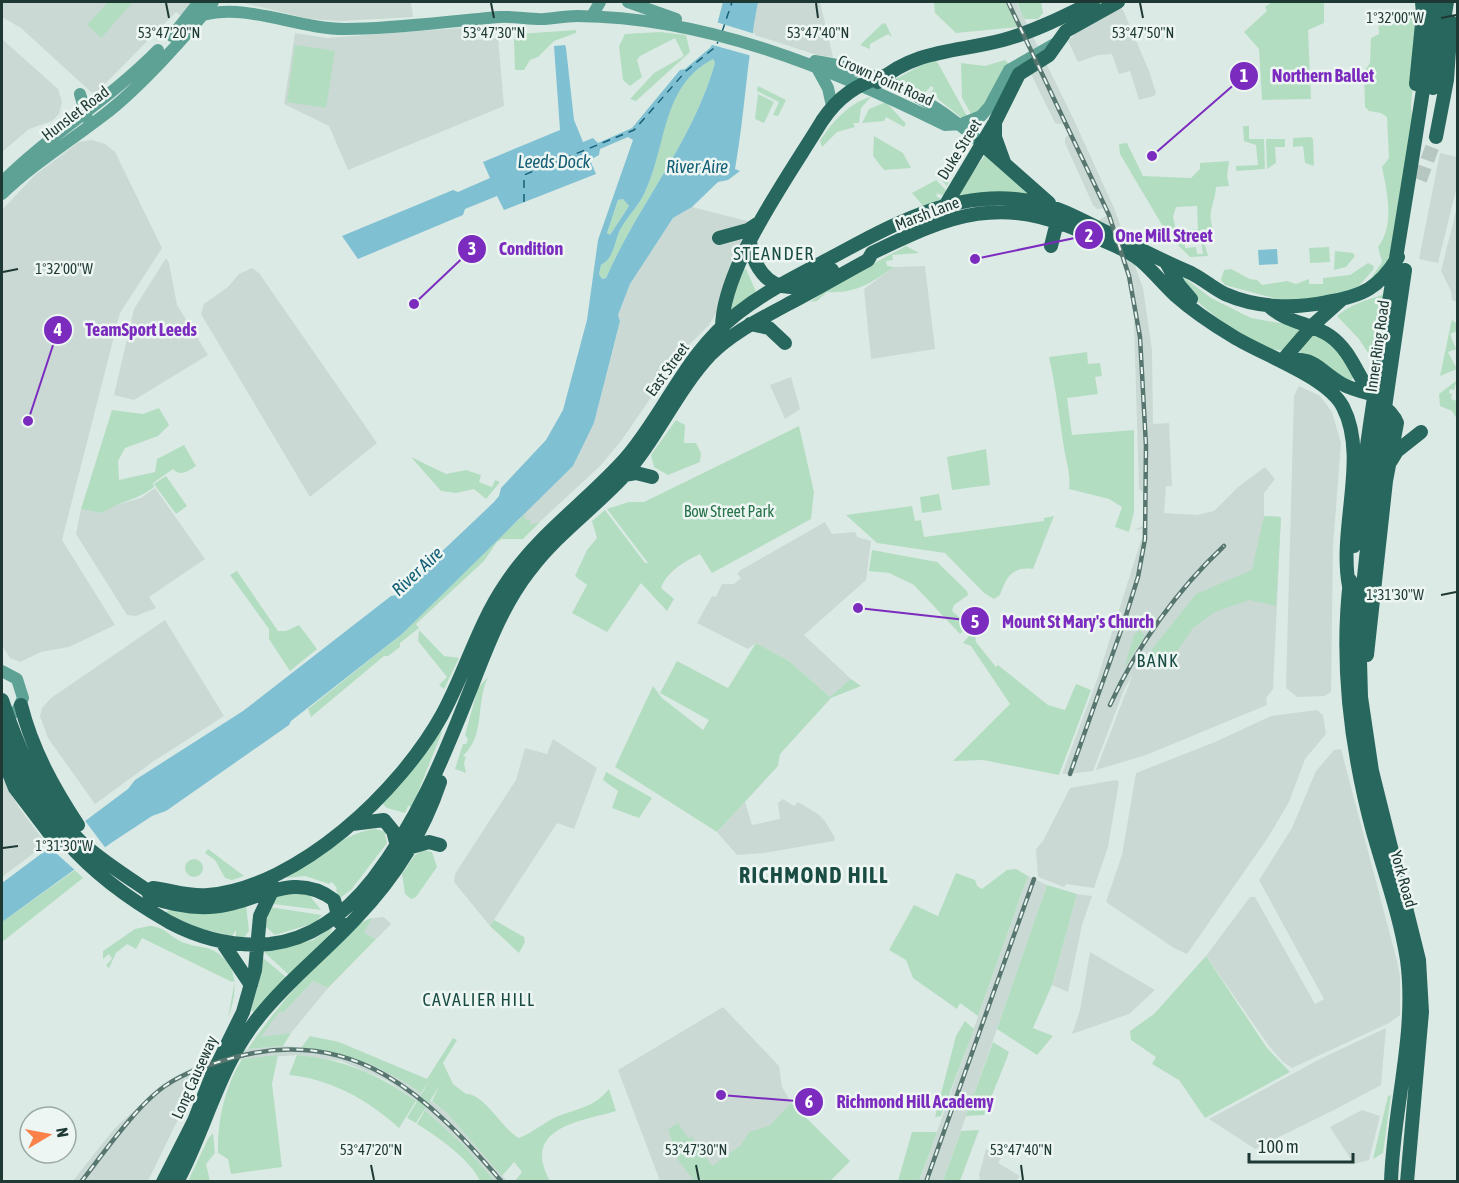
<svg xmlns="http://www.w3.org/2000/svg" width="1459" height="1183" viewBox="0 0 1459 1183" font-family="'Asap Condensed',sans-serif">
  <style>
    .built { fill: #cad9d4 }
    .green { fill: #b3ddc1; fill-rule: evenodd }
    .water { fill: #80c0d3; fill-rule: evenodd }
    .pier { fill: #dceae5 }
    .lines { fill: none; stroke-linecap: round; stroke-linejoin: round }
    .ferry { stroke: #166077; stroke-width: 1.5; stroke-dasharray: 8 6; stroke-linecap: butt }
    .highway-tunnel { stroke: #b6c7c2; stroke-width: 14; stroke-dasharray: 14 7; stroke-linecap: butt }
    .major { stroke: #5ea295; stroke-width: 12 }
    .highway { stroke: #28675e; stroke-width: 14 }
    .rail-casing { stroke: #57766f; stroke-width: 4.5 }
    .rail { stroke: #edf6f2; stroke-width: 2; stroke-dasharray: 7; stroke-linecap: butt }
    .ticks { fill: none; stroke: #1e3934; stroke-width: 2 }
    .labels { text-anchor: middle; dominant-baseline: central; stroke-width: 5; stroke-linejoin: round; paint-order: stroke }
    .street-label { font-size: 16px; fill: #1e3934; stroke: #edf6f2 }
    .park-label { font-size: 16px; fill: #267249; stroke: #edf6f2 }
    .water-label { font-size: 18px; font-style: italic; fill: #166077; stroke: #edf6f2 }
    .neighbourhood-label { font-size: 18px; letter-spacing: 1.5px; fill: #194c43; stroke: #edf6f2 }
    .district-label { font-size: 22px; font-weight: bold; letter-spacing: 1.5px; fill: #194c43; stroke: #edf6f2 }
    .ticks-label { font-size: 15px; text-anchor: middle; fill: #1e3934; stroke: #edf6f2; stroke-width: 5; stroke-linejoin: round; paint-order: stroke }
    .leader { fill: none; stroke: #7b2cbf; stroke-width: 2 }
    .callout-dot { fill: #7b2cbf; stroke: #edf6f2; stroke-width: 2 }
    .mark-label { font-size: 18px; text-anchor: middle; font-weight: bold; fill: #fff }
    .callout-label { font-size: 18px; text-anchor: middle; font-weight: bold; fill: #7b2cbf; stroke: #edf6f2; stroke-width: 5; stroke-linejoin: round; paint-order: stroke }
  </style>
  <rect width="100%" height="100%" fill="#dceae5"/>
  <!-- built -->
  <path class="built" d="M2 2H196L183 17 176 12 96 93 91 92 21 28 2 17Z
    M239 2H411L413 17 340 21 310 19Z
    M758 2H820L833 57 817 55 752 34Z
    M1006 2H1016L1073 118 1114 208 1143 288 1152 350 1153 424 1169 423 1172 486H1166L1164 513 1197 515 1214 511 1238 487 1265 467 1275 479 1264 493V516L1281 517 1273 689 1266 698 1267 705 1146 755 1096 770 1133 674 1124 690 1093 771 1076 773 1062 774 1097 680 1142 537V529L1134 530 1143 526 1144 503 1143 492 1139 489 1134 322 1137 321 1129 278 1113 229 1099 220 1108 215 1105 208 1097 209 1093 205 1065 143V138L1070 133 1066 125 1055 123 1031 74 1039 70Z
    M1120 8 1123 10 1149 71 1156 93 1154 96 1139 100 1130 71 1119 74 1112 54 1098 55 1078 62 1068 41 1075 34Z
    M475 27 477 40 498 38 504 106 348 170 329 126 284 104 295 33 326 38Z
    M2 39 58 89 62 102 59 114 52 121 29 129 2 152Z
    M92 140 105 144 115 152 162 248 120 313 62 540 115 625 69 647 41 652 20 662 10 658 2 645V210L35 175 79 142Z
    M1440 153 1457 157V186L1438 263 1419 259Z
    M692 207 751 222 718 310 709 325 683 351 621 441 600 466 530 531 520 517 573 466 594 423 620 321 618 315 630 284 673 218Z
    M1457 207V302L1452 300 1451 291 1441 271Z
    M166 258 169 263 177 305 208 355 134 400 114 395 134 309Z
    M925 266 935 349 871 359 864 289 894 267Z
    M252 268 259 273 377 443 310 497 201 314 204 304 228 287 239 274Z
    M791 377 800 409 785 419 770 385Z
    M1299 386 1320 396 1332 412 1341 443 1333 546 1331 692 1324 696 1297 697 1286 688 1294 396Z
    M155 488 205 559 149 597 156 608 136 616 127 615 76 534 81 509 102 513 113 506 141 498Z
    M825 522 832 534 855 532 857 537 871 541 866 580 804 635 851 679 831 698 789 661 756 643 748 649 697 623 712 596 716 597 722 584H734L741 578 737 574 741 570Z
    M165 620 224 716 154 761 95 804 48 738 40 716 42 708 51 698Z
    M1317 710 1323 715 1326 734 1305 759 1289 802 1269 836 1187 954 1174 948 1106 902 1122 855 1136 773 1215 742 1271 716Z
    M553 739 597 768 574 829 557 823 490 926 454 882 455 874 516 780 525 748 547 754Z
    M1341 749 1397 961 1400 976V1015L1389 1023 1292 1068 1283 1062 1269 1046 1206 956 1250 897H1255L1315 1004 1324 999 1259 880 1292 828 1316 771 1334 750Z
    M2 777 18 806 46 844 2 877Z
    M1116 780 1119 782 1108 847 1094 888 1066 884 1064 887 1038 877 1036 849 1043 841 1070 788Z
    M783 799 794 806 798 802 818 814 825 821 835 838 834 841 764 853 737 855 717 832 745 802 752 825 780 819 778 803Z
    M1028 876 1047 885 997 1029 943 1181 919 1182Z
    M1077 894 1092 896 1082 925 1068 992 1052 985Z
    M384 917 391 924 376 939 364 933 372 918Z
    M1090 952 1155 990 1129 1014 1072 1034 1080 1010Z
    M313 981 328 988 291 1033 260 1038 280 1011 283 1013Z
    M723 1007 779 1066 782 1087 794 1107 850 1161 830 1181H660L618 1070Z
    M1386 1028 1381 1085 1338 1108 1255 1149 1209 1119 1320 1059Z
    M282 1046 328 1050 379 1066 421 1093 446 1112 507 1181H495L463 1145 416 1101 386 1080 341 1061 297 1055 242 1059 200 1074 148 1181 72 1182 114 1129 163 1084 207 1059 248 1049Z
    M1362 1110 1380 1116 1369 1160 1354 1164 1330 1127Z
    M986 1149 1001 1158 998 1163 1020 1176 1016 1181H980L979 1175Z"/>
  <!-- green -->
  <path class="green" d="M108 2H133L101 38 87 25Z
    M934 2H1005L1018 27 956 33 935 13Z
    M1017 2H1041L1043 13 1038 19H1024Z
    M1272 2H1324V23L1308 30 1311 99 1262 100 1259 49 1244 32 1267 11 1265 7Z
    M1405 12 1418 23 1411 107 1415 147 1398 255 1368 283 1382 262 1378 247C1395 225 1387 192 1382 167L1389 158 1387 117 1381 113 1369 111 1365 107 1364 72 1370 63 1371 38 1379 34 1378 17Z
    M883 23 886 24 892 37 888 34 870 44V49L860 45Z
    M576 30V33L554 41 538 57 530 60 524 70H515L514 40 519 34Z
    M660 32 686 35 690 52 636 101 630 99 654 73 684 56 675 38 640 56 637 60 642 77 630 86 623 80 619 46 625 34Z
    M295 45 335 51 326 108 287 102Z
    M934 58 939 65 967 116 962 118 939 100 934 92 930 93 934 88 931 86 925 93 906 87 896 79Z
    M713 59 715 63C693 141 638 205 606 278L602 279 599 274 601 265C614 257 614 243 620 230 628 215 639 206 645 192 667 146 659 87 713 59Z
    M1005 60 1009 64 979 112 971 114 962 98 961 63 985 66Z
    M758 86 786 100 778 116 773 115 779 102 757 91Z
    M758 94 774 102 764 123 755 119Z
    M871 97 861 108 859 123H853L855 127 837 132 822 147 820 141C831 123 850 102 871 97Z
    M886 102 906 124 904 127 886 117 884 121 862 123 869 109Z
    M1243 126H1249V139H1264L1265 169 1236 171V166L1258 165 1256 145 1244 141Z
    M874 136 903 153 911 168 884 170 873 156Z
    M1311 137 1313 139 1314 166 1305 163 1303 146 1293 147V138Z
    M1266 139H1285V147H1275L1276 163 1267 169Z
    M957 142H961L956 165 947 186 939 177 956 154Z
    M1127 143 1143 176 1191 178 1200 169V163L1229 161 1227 176 1229 186 1216 187C1215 206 1205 212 1215 234L1199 236 1198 230 1184 232 1185 248 1196 247 1197 254H1203L1201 242H1204L1208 256 1190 257 1168 235 1120 154 1119 144ZM1197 206 1198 229 1176 230 1173 217 1176 207Z
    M985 155 1034 194 955 198Z
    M936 180 947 191 944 196 938 193 936 196 941 199 940 201 924 207 912 193Z
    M623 199 629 206 610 235 607 233 618 200Z
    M906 246 919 253 892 255 893 260 886 261 887 266 894 267C871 283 855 294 827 292L817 301 810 302 832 286Z
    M1329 247 1330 262 1310 263 1309 248Z
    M1335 251 1353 253 1355 256 1346 267 1334 270Z
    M1368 263 1374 266 1373 270 1356 289 1312 300 1277 299 1225 285 1221 280 1224 270 1231 269 1250 279 1257 280 1262 285 1287 281 1296 284 1309 279V284H1323V278L1350 275Z
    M746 269 757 294 731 313 730 305 743 270Z
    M1178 273 1211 298 1251 318 1302 327 1284 350C1262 353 1213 316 1196 300 1189 293 1184 282 1178 273Z
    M1385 294 1373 359H1372L1359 339 1337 316C1355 302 1365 301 1385 294Z
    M1453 314 1452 320 1457 324V331L1450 334 1456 349 1448 352 1457 369 1440 376Z
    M1314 333 1335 345 1354 377 1351 380 1347 382 1298 354Z
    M1087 352 1088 364 1100 363 1102 376 1095 377 1098 394 1067 398 1072 435 1134 430V512L1129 532 1115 527 1122 507 1109 499 1069 489C1071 473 1066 462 1064 448 1059 416 1056 388 1049 357Z
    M1457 380 1454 390 1450 389 1449 393 1452 394 1451 399 1457 401V419L1452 411 1440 406 1439 394Z
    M159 408 169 425 158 436 125 448 118 461 119 480 155 472 157 459 184 445 196 466C188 471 181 477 173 469L153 483 154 487C136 501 120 501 102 513L81 509 112 410 143 414Z
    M676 420 685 425 684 443H696L701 453 700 462 668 475 654 467 651 455Z
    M799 426 814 492 811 519 712 573 700 554C684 562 667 571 661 588L674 599 667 611 641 583 607 632 572 613 587 585 575 576 587 550 597 538 592 521 605 510 645 563H648L607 509 629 502H644Z
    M986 449 990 485 952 490 947 457Z
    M411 457 446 474 466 470 481 475 479 482 492 487 495 480 500 482 486 499 474 489 456 493 441 491Z
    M166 476 187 506 176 514 154 484Z
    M939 494 942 510 922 513 920 497Z
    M912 506 915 521 921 520 924 537 1044 521V518L1054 516 1033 569C1013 566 1006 577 1000 595L994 599 984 593 945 553 877 543 846 515Z
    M527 513 524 517 526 520 531 519 529 525 540 522 523 539H502L497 542 484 561 416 624 419 628 400 643V647L388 656H384L311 717 308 709 402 634 504 532Z
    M1264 516 1281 517 1276 606 1249 600 1215 612 1193 628 1178 650 1153 657 1138 667 1196 594 1252 570Z
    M872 550 937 562 967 591 968 595 954 605 952 611 965 622 979 609 981 611 967 626 975 633 976 642 996 667 998 665 1048 705 1065 710 1076 684 1091 690 1059 775 983 760 953 761 1010 704 971 646 963 643 969 636 964 630 960 634 914 585 889 573 869 571Z
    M237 571 278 631H286L299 625 317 649 290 671 269 639V629L230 575Z
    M419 630 444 656 459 658 444 689 439 685 447 677 418 641Z
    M1140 630 1145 636 1124 668 1134 635Z
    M756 643 789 661 830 697 851 679 861 686 831 698 780 754 778 766 717 832 615 767 653 686 662 698 703 730 709 720 660 693 677 661 728 688Z
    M488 677C475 705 486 734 463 756L466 757 464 763 466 773 455 769 463 744H466L468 739 465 735 478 688Z
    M438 730 442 732 412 807 408 806 405 813 387 808 380 801Z
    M606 772 652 798 639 818 612 808 618 791 603 780Z
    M375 829 387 832 385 835 387 843 351 890 340 898 336 890 337 888 332 882 329 884 305 876 286 878C303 861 351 831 375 829Z
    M208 849 244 876 232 880 225 878 215 860 205 853Z
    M423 850 432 852 437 867 416 897 411 899 405 894 402 874 415 855Z
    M185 868a9 9 0 1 1 18 0a9 9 0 1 1-18 0Z
    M1016 869 1028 876 978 1016 960 1003 957 1009 913 978 906 960 889 950 914 905 938 916 956 873 975 880 977 886 982 889 1007 870Z
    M75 870 83 878 2 942V922Z
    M1047 885 1077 894 1052 985 1033 1028 1053 1036 1037 1055 997 1029Z
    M293 890 310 896 321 910 273 904 277 893Z
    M246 905 249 931 244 938 236 937V930L232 936 199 928 166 913 169 909Z
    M269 907 322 915 315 923 275 935 266 927Z
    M372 918 364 933 376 939 328 988 313 981 283 1013 280 1011 261 1037 291 1033 283 1046 248 1049C264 1023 345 923 372 918Z
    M494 920 524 937 525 942 519 953 490 926Z
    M149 926C164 926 169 936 182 942 191 946 201 946 210 949 240 962 238 992 228 1018L235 980 232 982 142 938 136 949 127 944 116 953 109 968 106 965 112 959 109 954 103 959V951L135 929Z
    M333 927 329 936 289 975 264 952 313 940Z
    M1206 956 1267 1048 1290 1072 1205 1118 1179 1080 1152 1064 1156 1057 1131 1040 1130 1031 1154 1014Z
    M262 957 286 977 255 1013 251 1010 258 986Z
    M965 1021 974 1029 941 1116 935 1117 956 1036Z
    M310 1036 339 1042 427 1079 453 1038 457 1040 443 1063 453 1084 466 1094C484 1093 502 1129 519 1138 531 1133 540 1126 552 1119 574 1108 592 1110 609 1089L616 1111C578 1122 521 1128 550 1181H515L522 1172 514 1162 502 1176 446 1112 432 1101 440 1085 416 1123 407 1118 430 1080 421 1093C384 1067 347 1051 301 1048Z
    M993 1042 1009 1052 1007 1058 984 1115 966 1116Z
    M278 1055 272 1084 282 1167 231 1174 228 1159 218 1153C217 1120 225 1087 242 1059Z
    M297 1055C343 1059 378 1074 416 1101L399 1128C368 1100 331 1079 289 1075Z
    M1391 1095 1383 1153 1373 1159 1388 1096Z
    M791 1103 850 1161 830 1181H694L678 1160 668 1129 678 1123 688 1138 692 1137 712 1166 741 1145 749 1132 769 1126Z
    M425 1110 463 1145 495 1181H480C470 1159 438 1137 417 1124Z
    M979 1130 960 1181H943L961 1131Z
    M912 1132H937L919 1181H898Z
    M213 1133 215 1153 206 1164 210 1181H188L208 1139Z"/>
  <!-- water -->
  <path class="water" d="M723 2H758C747 57 745 113 735 169L740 171 728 180 718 182 692 207 673 218 630 284 618 315 620 321 594 423 573 466 402 634 291 721 289 725 166 811 152 816 111 843 2 922V883L128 789 135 780 243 711 391 596 396 595 494 502 499 496 501 488 546 440 563 410 587 320 598 240 633 140 628 137 600 149 599 155 590 160 596 174 504 210 497 196 465 209 463 215 358 259 342 236 453 190 458 192 490 178 483 162 560 130 554 46 565 45 566 48 574 120 583 142 593 138 598 143 632 128 680 70 685 69 711 47ZM713 59 715 63C693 141 638 205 606 278L602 279 599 274 601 265C614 258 614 243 620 230 628 215 639 206 645 192 667 146 661 86 713 59ZM623 199 629 206 610 235 607 233 618 200Z
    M1277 249 1278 264 1259 265 1258 250Z"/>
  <!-- pier -->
  <path class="pier" d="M716 22 755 34 752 56 709 44Z
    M83 818 107 850 77 872 47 845Z"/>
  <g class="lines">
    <!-- ferry -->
    <path class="ferry" d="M722 32 732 2
      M524 202V175L634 130 686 71 714 48 718 42"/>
    <!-- highway-tunnel -->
    <path class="highway-tunnel" d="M1420 180 1436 137"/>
    <!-- major -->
    <path class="major" d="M628 2 676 19
      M203 15C249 3 296 29 346 29 397 29 449 21 500 17 515 16 531 20 545 19 556 18 566 16 577 16 706 17 831 68 945 125L961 124 981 116 989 107 1009 70 1058 42
      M592 16 600 2
      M172 36 199 2
      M815 61C878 70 935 101 981 143
      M817 68 828 88 832 106
      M80 94 87 118
      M2 182C50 134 109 100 158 50
      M2 194C33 164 69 142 104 115 137 90 188 35 213 2
      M2 671 17 679 23 698 17 711 2 719"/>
    <!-- highway -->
    <path class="highway" d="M878 82C915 49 959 52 1003 40 1033 32 1065 16 1093 2
      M1416 84 1423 14 1422 2
      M1433 88 1447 2
      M995 122V137L1004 162
      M1436 137 1447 80 1451 22
      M981 143 1049 203
      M942 211 995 122 1019 74 1049 55 1066 31 1118 2
      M719 238 748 230 760 222
      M750 241C752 264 767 289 793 287 806 285 820 275 832 270
      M1051 246 1055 230 1063 216
      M1167 264 1179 285 1191 299
      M1405 270 1374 483 1359 624 1361 697 1372 771 1419 960 1422 1012 1407 1182
      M1269 306C1286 323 1311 323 1330 336 1353 352 1358 380 1376 400 1384 408 1393 412 1397 423L1386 481 1367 655
      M750 324 769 328 785 343
      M722 327C723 266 790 174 822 121 838 97 857 84 884 76
      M1282 361C1316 355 1317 370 1342 384 1353 390 1364 392 1375 395
      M1282 361 1312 326 1341 300
      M1391 461 1397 451 1421 432
      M624 475 636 473 652 477
      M1354 546C1375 364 1411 183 1436 2
      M1350 580C1340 665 1351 750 1373 832 1385 874 1400 916 1407 960 1417 1033 1393 1108 1391 1182
      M2 700C19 750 41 803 80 841 100 860 125 875 148 891L150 897C169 904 189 908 210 907 256 905 291 868 334 900L340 923
      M21 705C32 749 53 787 78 825
      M2 728C37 821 83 873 169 922 201 939 235 947 270 944 313 939 347 912 373 879 417 822 443 759 469 693 486 650 501 607 530 570 556 535 593 509 623 477 657 439 676 391 711 354 733 332 761 319 788 304 815 290 842 274 868 260L872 253C952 214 1001 194 1087 234 1104 241 1125 248 1140 260 1153 271 1163 284 1175 295 1193 311 1214 325 1234 337 1263 355 1328 377 1343 407 1369 457 1338 529 1349 586
      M2 756 15 788 56 842
      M352 824 384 820 393 831 397 846
      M408 848 429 842 440 845
      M148 891 153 888C171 890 189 897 208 895 299 887 400 791 442 715 465 673 478 625 505 585 537 535 587 502 626 458 667 410 685 354 738 313 766 291 797 276 827 260 886 228 946 193 1015 199 1049 202 1075 216 1104 231 1133 246 1161 260 1191 273 1203 279 1213 288 1225 294 1257 308 1294 309 1327 302 1363 296 1379 288 1398 257
      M222 942 251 985
      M163 1182 194 1121 212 1075 243 1012 255 970 260 916 274 887
      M177 1182C206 1128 219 1066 258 1018 287 981 325 952 357 917 394 878 423 833 440 782"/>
    <defs>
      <path id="rail" d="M1008 2 1109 215 1129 276 1140 337 1146 446 1145 539 1138 577 1124 622 1070 774
        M1110 705C1137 646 1177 590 1224 546
        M81 1182C103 1154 136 1106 165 1086 185 1072 208 1065 232 1058 354 1024 428 1096 502 1182
        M926 1182 1034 879"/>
    </defs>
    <!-- rail casing -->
    <use href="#rail" class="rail-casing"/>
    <!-- rail -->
    <use href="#rail" class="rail"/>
  </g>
  <!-- ticks -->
  <path class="ticks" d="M166 3 169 18M491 3 494 18M816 3 818 18M1140 3 1143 18M1441 18 1456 15M3 272 18 269M1441 595 1456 592M3 848 18 846M371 1165 374 1180M696 1165 699 1180M1021 1165 1023 1180"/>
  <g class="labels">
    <!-- street labels -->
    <g class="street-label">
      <text transform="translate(886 80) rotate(24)">Crown Point Road</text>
      <text transform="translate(75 113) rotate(-37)">Hunslet Road</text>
      <text transform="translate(959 149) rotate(-58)">Duke Street</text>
      <text transform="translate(927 213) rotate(-21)">Marsh Lane</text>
      <text transform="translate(1377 346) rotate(-82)">Inner Ring Road</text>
      <text transform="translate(667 369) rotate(-54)">East Street</text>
      <text transform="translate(1404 879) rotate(74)">York Road</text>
      <text transform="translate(194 1077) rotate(-66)">Long Causeway</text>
    </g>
    <!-- park labels -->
    <g class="park-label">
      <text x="729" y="511">Bow Street Park</text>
    </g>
    <!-- water labels -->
    <g class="water-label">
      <text x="554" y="161">Leeds Dock</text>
      <text x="697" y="166">River Aire</text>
      <text transform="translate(417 571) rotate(-43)">River Aire</text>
    </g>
    <!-- neighbourhood labels -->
    <g class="neighbourhood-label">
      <text x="774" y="253">STEANDER</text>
      <text x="1158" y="660">BANK</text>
      <text x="479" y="999">CAVALIER HILL</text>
    </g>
    <!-- district labels -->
    <g class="district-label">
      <text x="814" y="875">RICHMOND HILL</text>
    </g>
  </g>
  <g class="ticks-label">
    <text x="1395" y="23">1°32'00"W</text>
    <text x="169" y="38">53°47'20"N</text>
    <text x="494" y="38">53°47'30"N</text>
    <text x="818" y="38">53°47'40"N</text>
    <text x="1143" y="38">53°47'50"N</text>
    <text x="64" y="274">1°32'00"W</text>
    <text x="1395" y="600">1°31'30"W</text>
    <text x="64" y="851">1°31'30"W</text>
    <text x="371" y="1155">53°47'20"N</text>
    <text x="696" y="1155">53°47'30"N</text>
    <text x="1021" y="1155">53°47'40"N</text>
  </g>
  <!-- callouts -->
  <path class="leader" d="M1152 156L1244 76M975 259L1089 235M414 304L472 249M28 421L58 330M858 608L975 621M721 1095L809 1102"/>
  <g class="callout-dot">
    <circle cx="1152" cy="156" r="6"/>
    <circle cx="975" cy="259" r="6"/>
    <circle cx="414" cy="304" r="6"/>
    <circle cx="28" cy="421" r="6"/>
    <circle cx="858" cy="608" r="6"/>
    <circle cx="721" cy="1095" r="6"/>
    <circle cx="1244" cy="76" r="15"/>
    <circle cx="1089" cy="235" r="15"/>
    <circle cx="472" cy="249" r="15"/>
    <circle cx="58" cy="330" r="15"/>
    <circle cx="975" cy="621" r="15"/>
    <circle cx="809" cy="1102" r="15"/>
  </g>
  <g class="mark-label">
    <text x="1244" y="82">1</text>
    <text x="1089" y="242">2</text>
    <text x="472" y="255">3</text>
    <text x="58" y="336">4</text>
    <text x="975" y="628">5</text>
    <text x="809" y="1108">6</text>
  </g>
  <g class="callout-label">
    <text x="1323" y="82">Northern Ballet</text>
    <text x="1164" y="242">One Mill Street</text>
    <text x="531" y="255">Condition</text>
    <text x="141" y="336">TeamSport Leeds</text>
    <text x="1078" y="628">Mount St Mary's Church</text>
    <text x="915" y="1108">Richmond Hill Academy</text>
  </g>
  <!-- border -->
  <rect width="1459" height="1183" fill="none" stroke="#1e3934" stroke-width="6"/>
  <!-- north arrow -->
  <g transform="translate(48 1135) rotate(80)"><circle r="28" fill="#edf6f2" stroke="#9aaaa6" stroke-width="1.5"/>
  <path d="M0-4.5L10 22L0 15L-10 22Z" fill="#fa824a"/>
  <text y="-9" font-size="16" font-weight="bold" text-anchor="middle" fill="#1e3934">N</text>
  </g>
  <!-- scale -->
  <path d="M1249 1153v9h104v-9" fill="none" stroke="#1e3934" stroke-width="3"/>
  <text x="1258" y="1153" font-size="18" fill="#1e3934" stroke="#edf6f2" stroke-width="4.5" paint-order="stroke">100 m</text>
</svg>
